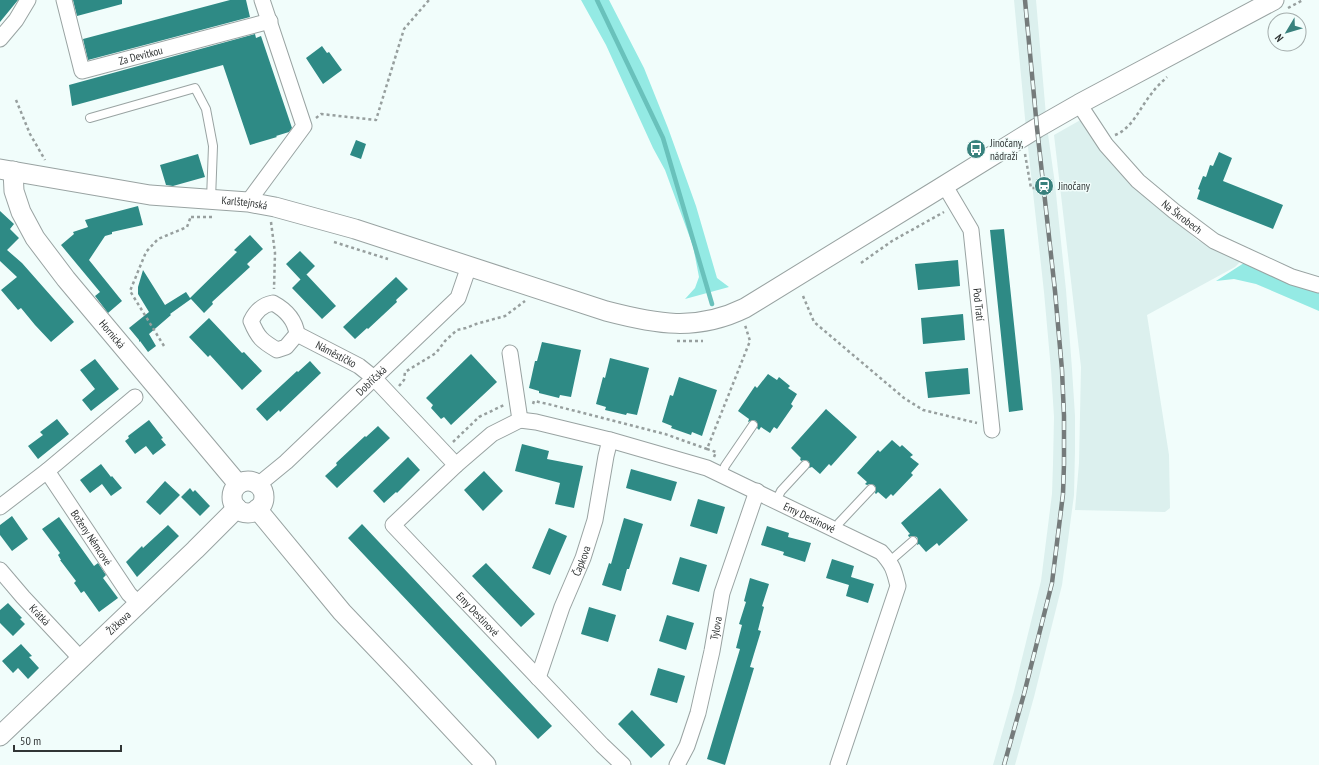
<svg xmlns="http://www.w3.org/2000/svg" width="1319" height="765" viewBox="0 0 1319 765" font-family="'PT Sans Narrow',sans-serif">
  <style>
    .built { fill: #dcf0ee }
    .green { fill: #94eae4 }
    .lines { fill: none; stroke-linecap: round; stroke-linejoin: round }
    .stream { stroke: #69c1bb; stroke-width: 4.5 }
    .building { fill: #2e8a85 }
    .service-casing { stroke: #99a3a2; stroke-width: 10 }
    .minor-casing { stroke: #99a3a2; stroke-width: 17 }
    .tertiary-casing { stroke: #99a3a2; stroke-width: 21 }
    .path { stroke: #979f9e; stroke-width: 2.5; stroke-dasharray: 3 3; stroke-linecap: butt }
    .service { stroke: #fff; stroke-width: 8 }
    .minor { stroke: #fff; stroke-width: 15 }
    .tertiary { stroke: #fff; stroke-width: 19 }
    .rail-casing { stroke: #757b7b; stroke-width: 4.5 }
    .rail { stroke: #f1fdfb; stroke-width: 3; stroke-dasharray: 9; stroke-linecap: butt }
    .labels { text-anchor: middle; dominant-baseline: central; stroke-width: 3; stroke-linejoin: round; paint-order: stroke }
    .street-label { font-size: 11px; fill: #313535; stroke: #f1fdfb }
    .poi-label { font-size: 11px; fill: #313535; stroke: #f1fdfb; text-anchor: start }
  </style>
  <rect width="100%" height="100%" fill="#f1fdfb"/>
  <!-- built -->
  <path class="built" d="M1014 0H1036L1047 127 1055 184 1066 290 1072 369 1075 416V451L1074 495 1062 585 1034 697 1015 765H993L1014 691 1041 581 1052 494 1053 464 1054 417 1051 370 1044 292 1026 129Z
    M1084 118 1162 209 1197 240 1241 261 1235 267 1147 315 1169 455 1170 508 1165 512 1075 510 1079 463 1081 367 1054 135Z"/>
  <!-- green -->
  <path class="green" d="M581 0H609L644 68 668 128 696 206 717 278 729 287 685 299 695 288 699 277 693 246 665 170 653 148 606 45Z
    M1244 263 1319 291V311L1256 284 1234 279 1216 281Z"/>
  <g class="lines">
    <!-- stream -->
    <path class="stream" d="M597 0 663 138 712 304"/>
  </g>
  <!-- building -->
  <path class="building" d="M0 0H18L0 22Z
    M73 0H122V4L77 16Z
    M230 0H246L250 17 88 60 83 39Z
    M255 34 256 38 261 36 292 128 289 132 276 136 277 137 250 145 223 65 72 106 69 85Z
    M322 46 327 53 329 52 342 70 323 84 306 58Z
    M356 140 366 144 361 159 350 155Z
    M1219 152 1232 158 1223 181 1283 205 1273 229 1197 199 1200 190 1198 189 1203 176 1206 177 1210 165 1213 166Z
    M198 154 205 177 173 186 166 185 160 165Z
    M138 206 143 225 112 232V234L105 236 89 260 122 301 108 313 95 296 100 292 61 245 74 234 73 232 88 227 85 220Z
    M0 211 14 224 10 229 19 238 7 250 22 263 74 322 51 342 35 325 21 308 18 310 1 290 17 277 0 261Z
    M1004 229 1023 410 1009 412 990 230Z
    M250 235 263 249 247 264 250 267 212 302 213 304 204 313 191 299 170 314 171 315 149 334 156 346 148 352 140 341 139 342V340L129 328 149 312 138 294V287L143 270 165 305 186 292 190 298 237 252 234 250Z
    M300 251 315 266 301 280 286 264Z
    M958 260 960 286 918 290 915 264Z
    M306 274 336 306 322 319 292 288Z
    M396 277 408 289 396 300 397 302 368 329 367 328 355 339 343 327Z
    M963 314 965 340 923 344 921 318Z
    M209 318 242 353 244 352 262 371 242 390 210 355 208 357 189 337Z
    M542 342 581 350 571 397 560 395 559 398 539 393V391L529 388 535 361H537Z
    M471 354 497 382 451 425 444 417 441 419 431 408 433 405 426 398Z
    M610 358 649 368 637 415 627 413 626 415 605 410 606 407 596 404 603 377 605 378Z
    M95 359 119 389 91 411 82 400 95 389 80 370Z
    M310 361 321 373 280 412 279 410 267 421 256 409 297 371 298 372Z
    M968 368 970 394 928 398 925 372Z
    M768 374 777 380 779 377 790 386 788 388 797 394 791 404 793 406 777 429 774 427 770 433 761 427 759 430 757 428 758 425 756 421 753 420 748 422 749 419 738 411 755 386 757 388Z
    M679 377 717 390 702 436 692 432 691 435 671 428 672 426 662 422 670 395 673 396Z
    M826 409 857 437 831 466 829 464 820 474 812 467 809 468 810 464 808 461 804 460 801 461 800 459 801 458 791 448Z
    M57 419 69 434 38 459 28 446 43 435 40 432Z
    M149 420 163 438 161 439 166 445 153 455 146 446 135 454 125 441 129 438 128 436Z
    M378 426 390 438 337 488 325 476 337 465 336 463 365 436 366 437Z
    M892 440 900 447 902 445 913 455 910 457 919 464 911 473 913 475 893 496 891 494 886 499 878 492 876 494 875 493 876 488 874 485 870 484 867 485 865 484 867 482 857 473 878 450 880 452Z
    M522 444 549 451 547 459 583 466 574 508 555 504 560 483 515 471Z
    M408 457 420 470 397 493 396 492 384 503 373 491Z
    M101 464 111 477 112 476 122 488 111 496 102 484 90 493 80 480Z
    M631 469 677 482 671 501 626 488Z
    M484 471 503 491 483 511 464 490Z
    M165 481 180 495 160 515 146 502Z
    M190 488 193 492 195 490 210 506 200 516 181 497Z
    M940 488 968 520 939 546 937 543 926 552 919 544 917 545 918 540 917 537 912 536 909 537 908 535 910 534 901 523Z
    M698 499 725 507 717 534 690 526Z
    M12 516 28 539 12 551 0 535V525Z
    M59 517 94 566 98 563 106 575 103 578 118 598 99 612 84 591 81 593 77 587 74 583 76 581 60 560H61L58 555 60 553 42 529Z
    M624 518 643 524 629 569H627L621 591 602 585 609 563 611 564Z
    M362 524 552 726 538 739 348 538Z
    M168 525 179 536 137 577 126 562 142 546 143 548Z
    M767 526 789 533 788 537 811 543 805 562 783 555 784 552 761 545Z
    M549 528 567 536 550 575 532 568Z
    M680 557 707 565 699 592 672 584Z
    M832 559 854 566 851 577 874 584 868 603 846 596 849 585 826 578Z
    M486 563 535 614 521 627 472 576Z
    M750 578 769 584 762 606 764 607 758 630 761 631 750 667 754 668 725 765 707 759 740 649 736 648 742 625 739 624 746 602 744 601Z
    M8 603 22 618 20 619 25 624 13 636 0 623V610Z
    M589 607 616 615 608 642 581 634Z
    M667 615 694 623 686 650 659 641Z
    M21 644 32 656 29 657 39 668 28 679 18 668 13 673 2 661Z
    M658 668 685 676 677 703 650 695Z
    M632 710 665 745 651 758 618 724Z"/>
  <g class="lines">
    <defs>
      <path id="service" d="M90 118 195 88 206 109 213 146 211 199
        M722 475 725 466 753 425
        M776 501 781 491 805 465
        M836 530 839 523 871 489
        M890 561 913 541"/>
      <g id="minor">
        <path id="s1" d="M64 0 82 71 270 21"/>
        <path d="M0 39 16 20 28 0"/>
        <path id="s2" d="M1079 104 1106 145 1138 181 1174 211 1214 241 1292 277 1319 285"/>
        <path id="s3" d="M945 186 971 230 992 430"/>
        <path d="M248 202 304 126 262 0"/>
        <path d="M273 303C286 310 295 320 297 334L286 347 277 350C262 341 258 338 251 321 256 311 262 305 273 303Z"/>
        <path id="s4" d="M297 334 359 366 374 378 456 465 492 434 520 420 510 353"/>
        <path id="s5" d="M520 420 536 422 610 440 707 468 881 552C893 565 894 570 898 586L838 765"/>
        <path id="s6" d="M456 465 393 525 602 745 623 765"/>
        <path id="s7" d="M47 471 129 594 138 603"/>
        <path id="s8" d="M258 485 286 462 458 298 469 266"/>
        <path d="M0 507 47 471 135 397"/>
        <path id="s9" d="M0 570 23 597 81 659"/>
        <path id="s10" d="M538 678 562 607 583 558 595 520 606 456 610 440"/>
        <path id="s11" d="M677 765 687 746 698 713 712 651 722 593 757 491"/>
      </g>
      <g id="tertiary">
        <path id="s12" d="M0 169 150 195 248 202 275 207 355 229 606 311C656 324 696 332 745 308L937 190 1037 128 1079 104 1274 0"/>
        <path id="s13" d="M13 171 14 191 21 212 35 238 66 279 238 484"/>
        <circle cx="248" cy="497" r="16"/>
        <path d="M257 509 342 612 403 676 486 765"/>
        <path id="s14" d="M0 736 195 550 237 508"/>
      </g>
    </defs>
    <!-- service casing -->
    <use href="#service" class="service-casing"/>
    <!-- minor casing -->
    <use href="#minor" class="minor-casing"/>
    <!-- tertiary casing -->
    <use href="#tertiary" class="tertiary-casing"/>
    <!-- path -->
    <path class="path" d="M1288 8 1303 0
      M16 100 30 134 45 160
      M316 118 321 114 376 120 404 29 429 0
      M1115 135C1133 128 1140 107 1152 93 1156 87 1162 82 1167 77
      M1025 154 1031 188H1036
      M191 217H212
      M271 222 275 253 274 289
      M334 242 388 259
      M861 263 892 241 944 212
      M803 296 814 322 904 398 923 410 977 423
      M677 341H703
      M164 346 130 291 146 252 158 239 187 227 191 216
      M399 386 404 380 405 372 436 353 445 341 457 330 466 328 476 324 505 316 525 301
      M533 404 534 401 548 404 665 434 707 449
      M453 442 479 417 504 405V406
      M714 457 716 452 707 449 750 341 745 325"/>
    <!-- service -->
    <use href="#service" class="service"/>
    <!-- minor -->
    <use href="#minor" class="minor"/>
    <!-- tertiary -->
    <use href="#tertiary" class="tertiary"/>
    <defs>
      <path id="rail" d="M1004 765 1024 694 1052 583 1063 494 1064 464V416L1062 370 1055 291 1037 128 1025 0"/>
    </defs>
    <!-- rail casing -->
    <use href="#rail" class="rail-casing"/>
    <!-- rail -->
    <use href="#rail" class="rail"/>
  </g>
  <!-- icons -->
  <defs>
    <symbol id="bus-disc" viewBox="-11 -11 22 22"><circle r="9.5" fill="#39817d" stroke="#f1fdfb"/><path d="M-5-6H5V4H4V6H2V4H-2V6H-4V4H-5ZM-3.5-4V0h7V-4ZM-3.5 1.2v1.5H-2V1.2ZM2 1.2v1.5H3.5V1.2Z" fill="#fff"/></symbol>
    <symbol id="station-disc" viewBox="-11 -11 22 22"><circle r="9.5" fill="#39817d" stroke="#f1fdfb"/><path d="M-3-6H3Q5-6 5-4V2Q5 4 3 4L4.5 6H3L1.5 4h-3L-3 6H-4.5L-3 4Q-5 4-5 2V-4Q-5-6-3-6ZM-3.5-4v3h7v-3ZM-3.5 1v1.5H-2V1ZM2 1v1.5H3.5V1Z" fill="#fff"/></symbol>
  </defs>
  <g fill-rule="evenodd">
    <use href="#bus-disc" x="965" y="138" width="22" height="22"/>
    <use href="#station-disc" x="1033" y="175" width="22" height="22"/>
  </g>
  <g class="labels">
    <!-- street labels -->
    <g class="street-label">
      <text stroke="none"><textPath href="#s1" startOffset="134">Za Devítkou</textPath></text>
      <text stroke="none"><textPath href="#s12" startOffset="247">Karlštejnská</textPath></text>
      <text stroke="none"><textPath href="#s2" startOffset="154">Na Škrobech</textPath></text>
      <text stroke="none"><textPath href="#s3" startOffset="126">Pod Tratí</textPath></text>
      <text stroke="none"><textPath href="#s13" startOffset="195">Hornická</textPath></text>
      <text stroke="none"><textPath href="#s4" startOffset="44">Náměstíčko</textPath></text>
      <text stroke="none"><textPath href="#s8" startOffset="154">Dobříčská</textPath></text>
      <text stroke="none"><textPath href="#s5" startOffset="307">Emy Destinové</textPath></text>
      <text stroke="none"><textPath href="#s7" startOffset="80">Boženy Němcové</textPath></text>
      <text stroke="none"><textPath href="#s10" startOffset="125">Čapkova</textPath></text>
      <text stroke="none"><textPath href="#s6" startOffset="210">Emy Destinové</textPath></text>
      <text stroke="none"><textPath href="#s9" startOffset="60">Krátká</textPath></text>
      <text stroke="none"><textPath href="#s14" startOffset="164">Žižkova</textPath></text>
      <text stroke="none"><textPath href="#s11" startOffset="143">Tylova</textPath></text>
    </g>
    <!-- poi labels -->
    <g class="poi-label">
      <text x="990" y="143">Jinočany,<tspan x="990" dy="13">nádraží</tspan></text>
      <text x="1058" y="186">Jinočany</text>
    </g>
  </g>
  <!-- north arrow -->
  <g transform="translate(1287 32) rotate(232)"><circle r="19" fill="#f1fdfb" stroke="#a4adac"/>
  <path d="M0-3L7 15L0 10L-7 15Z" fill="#39817d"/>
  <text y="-6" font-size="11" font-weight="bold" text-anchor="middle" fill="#313535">N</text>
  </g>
  <!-- scale -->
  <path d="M14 745v6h107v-6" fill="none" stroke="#313535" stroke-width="2"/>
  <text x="20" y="745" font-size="12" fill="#313535" stroke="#f1fdfb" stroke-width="3" paint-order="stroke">50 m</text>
</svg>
